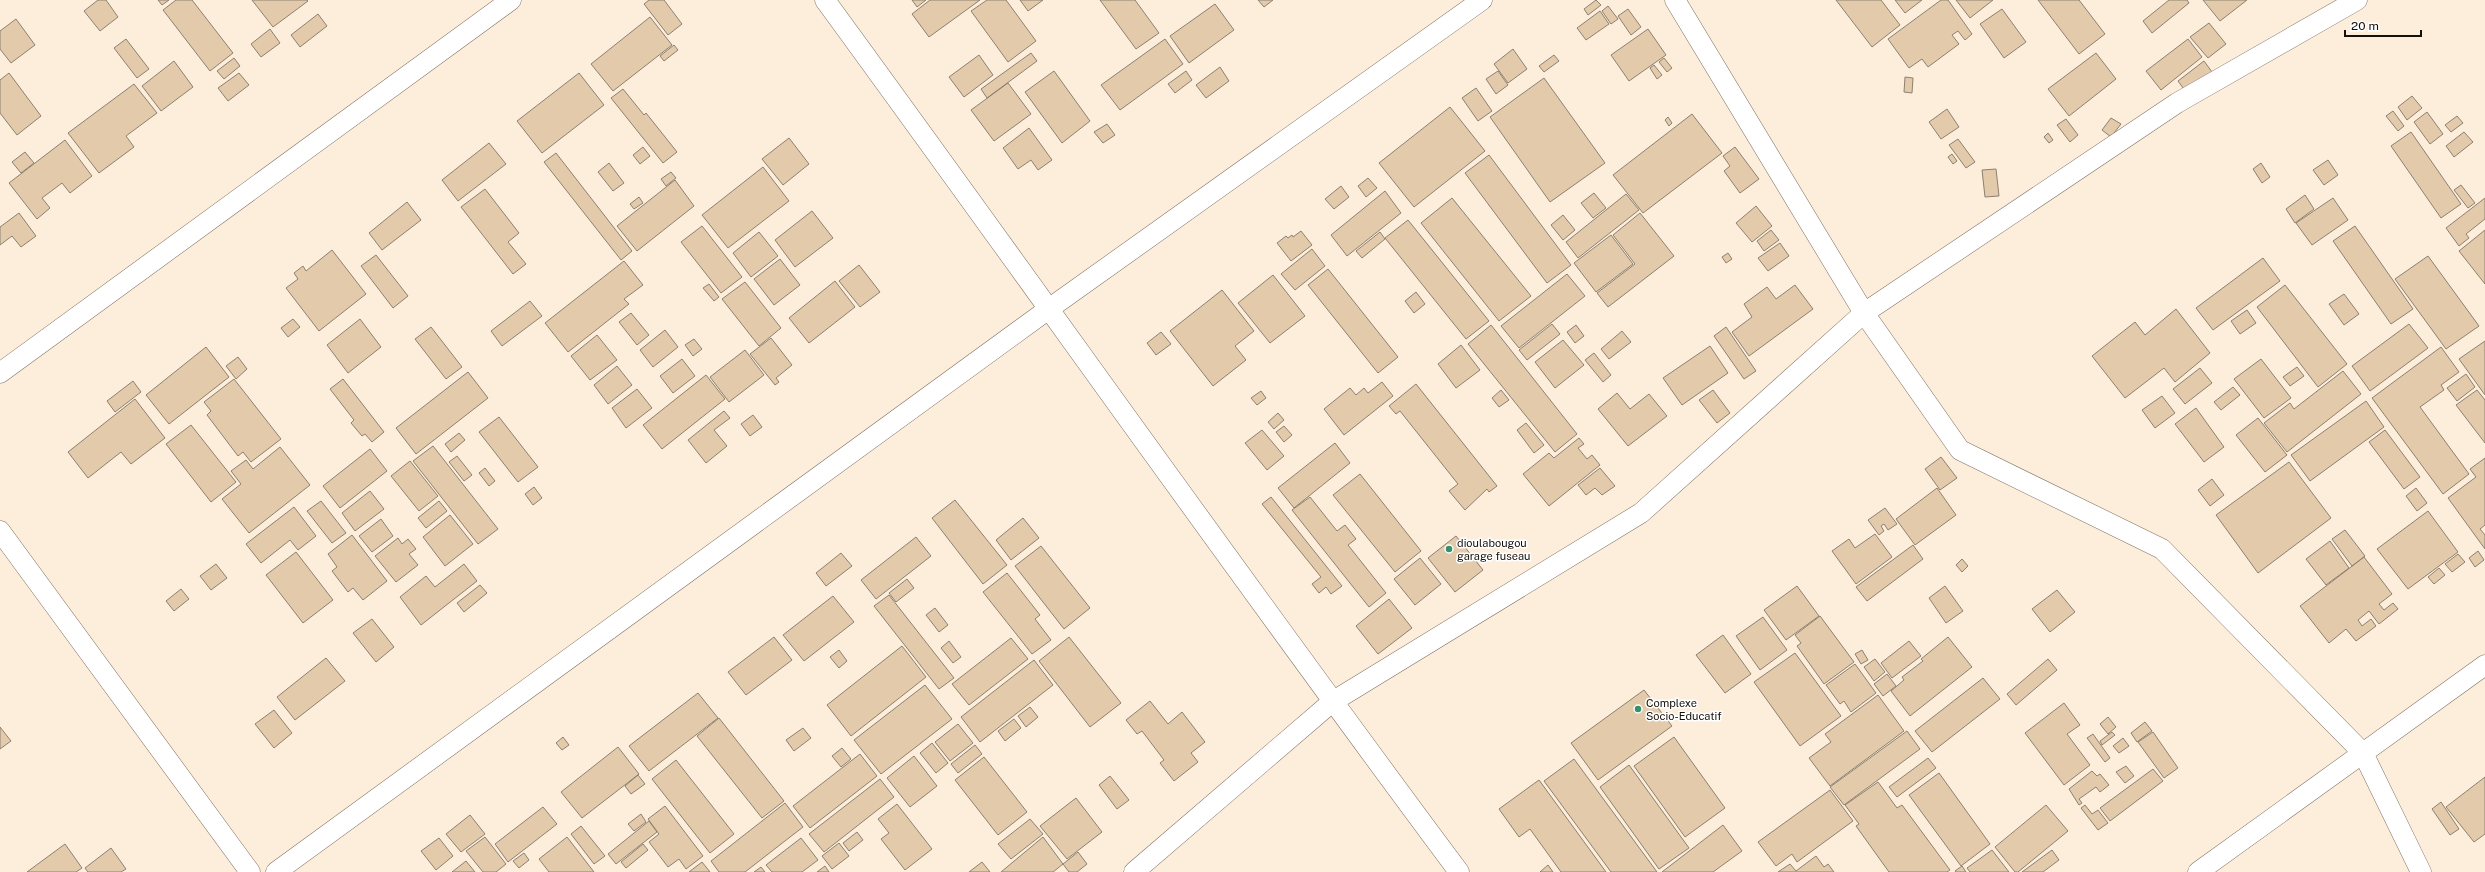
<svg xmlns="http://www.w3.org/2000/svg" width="2485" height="872" viewBox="0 0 2485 872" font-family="'Public Sans',sans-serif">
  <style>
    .building { fill: #e3caab; stroke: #8d8070 }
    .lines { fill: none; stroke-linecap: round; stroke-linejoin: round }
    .minor-casing { stroke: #7f7263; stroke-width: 21 }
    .minor { stroke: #fff; stroke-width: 20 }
    .poi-dot { fill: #359169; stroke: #fff; stroke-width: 1.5 }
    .labels { text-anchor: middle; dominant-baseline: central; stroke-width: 3; stroke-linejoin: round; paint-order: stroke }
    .poi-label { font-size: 11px; fill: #15100a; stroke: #fff; text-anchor: start }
  </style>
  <rect width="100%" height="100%" fill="#fdeedc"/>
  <!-- building -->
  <path class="building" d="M98 0H106L118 17 100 31 84 11Z
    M158 0H169L162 5Z
    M176 0H192L233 53 210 71 163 10Z
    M252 0H307L308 1 273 27Z
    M649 0H664L682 24 668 35 644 4Z
    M912 0H926L917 7Z
    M930 0H980L929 37 912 14Z
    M987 0H1006L1036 41 1008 62 971 11Z
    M1020 0H1043L1028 11Z
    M1100 0H1135L1159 33 1136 49Z
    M1258 0H1273L1264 7Z
    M1596 0 1601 5 1588 15 1584 9Z
    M1836 0H1881L1900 25 1872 47Z
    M1895 0H1922L1905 13Z
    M1941 0H1948L1972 34 1965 40 1958 31 1952 35 1959 44 1928 67 1922 59 1909 68 1888 39Z
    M1956 0H1993L1970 18Z
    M2038 0H2079L2105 34 2079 54Z
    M2169 0H2187L2189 3 2152 33 2143 21Z
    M2203 0H2247L2220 21Z
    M1215 4 1234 30 1189 63 1170 36Z
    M1608 6 1618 19 1611 24 1602 11Z
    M1628 9 1641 27 1631 35 1618 16Z
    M2002 9 2026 42 2004 58 1980 24Z
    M1600 11 1609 24 1586 40 1577 28Z
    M318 14 327 26 300 47 291 35Z
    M650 17 672 45 613 91 591 64Z
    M16 19 35 45 11 63 0 49V31Z
    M2209 23 2226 44 2208 58 2190 37Z
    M270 29 280 43 261 57 251 44Z
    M1648 29 1666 55 1629 81 1611 55Z
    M126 39 149 69 137 78 114 48Z
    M1165 39 1183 64 1120 110 1101 85Z
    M2188 39 2202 57 2161 90 2146 71Z
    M674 45 678 50 664 61 660 56Z
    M1513 49 1527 69 1508 83 1494 64Z
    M1031 53 1037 61 987 98 981 89Z
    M2096 53 2116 79 2069 116 2048 89Z
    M979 55 993 75 964 97 949 77Z
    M1554 55 1559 61 1544 72 1539 66Z
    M234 58 240 66 224 79 217 71Z
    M1664 58 1672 68 1667 72 1659 62Z
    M174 61 193 87 161 111 142 86Z
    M2204 61 2212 72 2186 92 2178 81Z
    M1654 65 1662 75 1657 79 1650 68Z
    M1220 67 1229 81 1206 98 1196 85Z
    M1054 71 1090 121 1062 143 1025 92Z
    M1186 71 1192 80 1175 93 1168 84Z
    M1498 71 1508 85 1496 94 1486 79Z
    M9 73 41 116 17 135 0 113V80Z
    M239 73 249 85 228 101 218 88Z
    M579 73 604 105 542 153 517 121Z
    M1905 77 1913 78 1912 93 1904 92Z
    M1544 78 1605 163 1550 202 1490 117Z
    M1008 83 1031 114 994 141 971 110Z
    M134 84 157 113 126 136 134 147 99 173 68 133Z
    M1476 88 1492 111 1478 121 1462 98Z
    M623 89 644 115 646 113 677 152 663 163 611 98Z
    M2412 96 2422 108 2407 120 2398 107Z
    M1450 107 1485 151 1414 207 1379 163Z
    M1947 109 1959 127 1941 139 1929 122Z
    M2393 111 2404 126 2398 131 2386 116Z
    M2427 112 2443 134 2430 144 2414 122Z
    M1692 114 1722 153 1643 213 1613 175Z
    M2457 116 2463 123 2451 132 2445 125Z
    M1668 117 1672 123 1669 126 1665 120Z
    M2111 118 2121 124 2111 137 2102 130Z
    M2066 119 2078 135 2070 142 2057 125Z
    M1107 124 1115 135 1103 143 1094 132Z
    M1029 128 1052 160 1038 170 1031 160 1018 169 1003 148Z
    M2411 132 2461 204 2441 218 2391 146Z
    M2464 132 2473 142 2454 157 2446 146Z
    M2048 133 2053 140 2049 143 2044 137Z
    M789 138 809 164 783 185 762 159Z
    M1958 139 1975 162 1966 168 1949 145Z
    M65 140 92 176 70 193 62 183 42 198 50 208 37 219 9 183Z
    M489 143 506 164 458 201 442 180Z
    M643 147 650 156 640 164 633 155Z
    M1735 147 1759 179 1740 193 1724 171 1730 166 1723 156Z
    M25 152 34 163 21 173 12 162Z
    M556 153 632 251 621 260 544 162Z
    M1952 154 1957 161 1953 164 1948 157Z
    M1489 155 1571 265 1547 283 1465 173Z
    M2328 160 2338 175 2324 185 2313 170Z
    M609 163 624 183 613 191 598 172Z
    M2261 163 2270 177 2262 183 2253 169Z
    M763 167 789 201 728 248 702 215Z
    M1996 169 1999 196 1985 197 1982 170Z
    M671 172 676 178 666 186 661 179Z
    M1368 178 1377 188 1366 197 1358 186Z
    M675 180 694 206 637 251 617 226Z
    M2461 185 2475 203 2468 208 2454 190Z
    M1341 186 1349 197 1334 209 1325 199Z
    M485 189 519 233 508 242 526 264 513 274 461 207Z
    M1385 191 1401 213 1347 256 1331 235Z
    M1594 193 1606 208 1593 218 1581 203Z
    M1626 194 1639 210 1578 258 1566 242Z
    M2305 195 2314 209 2295 223 2286 209Z
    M639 197 643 203 634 209 630 204Z
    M1452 198 1531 296 1499 321 1421 223Z
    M2333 198 2348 220 2312 245 2296 223Z
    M2485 198V219L2466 234 2469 238 2459 246 2446 228Z
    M407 202 421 220 382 250 369 233Z
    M1756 206 1772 226 1752 242 1736 223Z
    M812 211 833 238 795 267 775 240Z
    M19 213 36 236 21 247 12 236 0 245V227Z
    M1640 213 1674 256 1608 307 1597 293 1635 264 1613 235Z
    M1563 215 1575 230 1563 240 1551 225Z
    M1408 220 1489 321 1466 339 1385 238Z
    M702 226 742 277 721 293 681 242Z
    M2355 226 2413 309 2391 324 2333 241Z
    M1771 230 1779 240 1764 251 1757 241Z
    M2485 230V284L2459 251Z
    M1301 231 1312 245 1291 261 1277 243 1286 236 1288 238 1292 235 1293 237Z
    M759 232 778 256 751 277 733 253Z
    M1380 232 1385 239 1362 258 1356 251Z
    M1611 235 1633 264 1596 292 1574 263Z
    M1780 243 1789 256 1768 271 1758 258Z
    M1312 249 1325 266 1295 290 1281 274Z
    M332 250 366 294 319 331 286 288 298 279 294 273 303 266 306 271Z
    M1728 253 1732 259 1726 263 1722 257Z
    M376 255 408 296 393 308 361 266Z
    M2428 256 2479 326 2446 349 2395 279Z
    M2263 258 2280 281 2213 330 2196 308Z
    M780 259 800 285 774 305 754 279Z
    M624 261 643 285 624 299 629 304 568 352 545 323Z
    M859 265 880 292 860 307 839 281Z
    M1328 269 1398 357 1378 373 1308 285Z
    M1567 274 1585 296 1519 348 1501 326Z
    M1273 275 1305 316 1270 343 1238 303Z
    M835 281 855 307 809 343 789 318Z
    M745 282 781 328 759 346 722 299Z
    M709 284 719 297 714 301 703 288Z
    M1795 285 1813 309 1749 356 1732 332 1752 317 1744 304 1767 287 1776 299Z
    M2285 285 2347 364 2318 387 2257 307Z
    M1222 290 1254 331 1235 346 1246 360 1213 386 1170 331Z
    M1416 292 1425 304 1414 313 1405 301Z
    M2344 294 2359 314 2344 325 2329 304Z
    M530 301 542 316 502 346 491 331Z
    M2176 309 2210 353 2175 382 2164 368 2125 398 2092 356 2135 322 2145 335Z
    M2247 310 2256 323 2240 334 2231 321Z
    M631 313 649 335 637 345 619 322Z
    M293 319 300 327 288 337 281 328Z
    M360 319 381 347 348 373 327 345Z
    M1552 324 1560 334 1527 360 1519 350Z
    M2409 324 2428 348 2370 391 2352 366Z
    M1491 325 1577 434 1555 452 1468 344Z
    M1576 325 1584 336 1575 343 1567 332Z
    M431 327 462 367 446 379 415 339Z
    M1726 327 1756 371 1744 379 1714 336Z
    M665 330 678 347 653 367 640 350Z
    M1622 331 1631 342 1609 359 1601 349Z
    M1161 332 1171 344 1156 355 1147 343Z
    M597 335 617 360 590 380 571 356Z
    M771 338 792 365 776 378 779 382 775 385 750 354Z
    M694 339 702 349 693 356 685 345Z
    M1563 340 1584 365 1555 388 1535 362Z
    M2485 341V395L2459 359Z
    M1461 345 1480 370 1456 388 1438 364Z
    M1710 346 1728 373 1682 405 1663 378Z
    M206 347 229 377 169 424 146 395Z
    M2441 347 2459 372 2441 385 2444 390 2420 407 2469 474 2443 494 2372 398Z
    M745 350 764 375 729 402 710 377Z
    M1594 353 1611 375 1603 382 1585 360Z
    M238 357 247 369 236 379 226 366Z
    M682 359 695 376 673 393 660 376Z
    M2261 359 2291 398 2264 418 2234 379Z
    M617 366 632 385 608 404 594 385Z
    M2297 367 2304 376 2290 386 2283 377Z
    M2200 368 2212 383 2185 404 2173 389Z
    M2343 371 2361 394 2287 452 2264 423 2290 403 2294 409Z
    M468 372 488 398 416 454 396 428Z
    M2466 374 2475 387 2457 401 2447 388Z
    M706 375 725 399 662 449 643 425Z
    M234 379 281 439 251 462 243 452 238 456 207 415 211 411 204 402Z
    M343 379 384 432 372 442 365 434 362 436 351 423 354 420 330 389Z
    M133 381 141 392 115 412 107 401Z
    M1382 382 1393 396 1344 435 1324 409 1350 388 1356 395 1364 388 1368 393Z
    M1416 384 1497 486 1489 492 1487 489 1465 510 1449 491 1458 484 1400 411 1396 414 1389 406Z
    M2233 387 2240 395 2221 410 2214 402Z
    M637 389 652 408 626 428 612 408Z
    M1501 390 1509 400 1499 407 1492 398Z
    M1713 390 1730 413 1717 423 1699 400Z
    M2477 390 2485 400V443L2456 405Z
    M1261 391 1266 398 1257 405 1251 398Z
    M1617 393 1630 409 1649 394 1667 416 1628 446 1598 409Z
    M2162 396 2175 413 2155 428 2142 410Z
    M135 399 165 438 131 464 121 452 88 478 68 452Z
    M2366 401 2384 427 2310 481 2291 455Z
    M2196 408 2224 447 2204 462 2175 424Z
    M724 411 730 418 714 430 727 446 706 463 688 440Z
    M1278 413 1284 420 1274 429 1268 422Z
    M753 415 762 427 750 436 741 424Z
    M499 417 538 467 518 482 479 432Z
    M2258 418 2287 455 2265 472 2236 435Z
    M1526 423 1544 445 1534 453 1517 430Z
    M191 425 236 482 211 502 166 444Z
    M1284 426 1292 435 1284 442 1276 432Z
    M1262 430 1284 456 1267 470 1245 443Z
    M2385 430 2420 477 2404 489 2369 442Z
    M459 433 465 440 451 452 445 444Z
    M1579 438 1584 444 1578 448 1587 459 1592 455 1600 465 1549 506 1523 474 1549 453 1554 458Z
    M1335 443 1350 463 1294 508 1278 488Z
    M433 446 498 529 478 544 413 461Z
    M280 447 310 485 249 533 222 499 241 484 231 471 246 460 253 469Z
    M370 449 387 471 340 508 323 486Z
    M457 456 472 475 464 481 449 462Z
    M1941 457 1957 478 1940 490 1925 469Z
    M2485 458V525L2480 529 2485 535V549L2448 498 2476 477 2470 469Z
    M410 461 438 496 419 511 391 476Z
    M2289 462 2331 518 2258 573 2216 515Z
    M485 468 495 481 489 486 479 473Z
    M1600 468 1615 486 1602 495 1595 488 1586 495 1578 485Z
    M1360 474 1421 551 1395 572 1333 495Z
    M2212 479 2224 495 2210 506 2198 490Z
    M534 487 542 498 533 505 525 494Z
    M1937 488 1956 515 1915 545 1896 519Z
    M2416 488 2427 503 2417 511 2406 496Z
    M370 491 384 509 355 531 342 513Z
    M1271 497 1342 586 1331 594 1326 587 1319 593 1312 584 1321 577 1262 504Z
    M1310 497 1337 531 1345 525 1356 539 1348 545 1386 593 1369 607 1292 510Z
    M955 500 1007 565 983 584 932 518Z
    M321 501 346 533 332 543 307 511Z
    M439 501 447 511 426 528 418 518Z
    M294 507 316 536 298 550 290 540 261 563 246 544Z
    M1885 508 1897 524 1888 530 1884 524 1881 526 1884 531 1879 535 1868 520Z
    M2428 511 2458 552 2408 589 2377 549Z
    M450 515 473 544 445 566 423 537Z
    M1023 518 1039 538 1011 560 996 540Z
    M381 519 393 536 372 552 359 536Z
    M2345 530 2365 556 2352 566 2332 539Z
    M1875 534 1892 557 1856 584 1832 551 1849 539 1855 548Z
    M352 535 387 581 363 600 353 588 348 592 332 571 337 567 328 554Z
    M1456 536 1483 570 1455 592 1428 558Z
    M916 537 931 556 876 599 861 580Z
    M398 538 402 544 408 539 416 549 409 554 418 565 396 582 375 556Z
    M2330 541 2349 568 2326 585 2306 559Z
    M1913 545 1923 559 1867 601 1856 587Z
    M1041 546 1090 608 1064 629 1015 566Z
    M2478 551 2484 560 2475 567 2469 558Z
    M296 552 333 600 303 623 266 575Z
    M841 553 852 566 826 586 816 573Z
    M2458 554 2465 562 2452 572 2445 564Z
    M2364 557 2392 594 2379 604 2384 610 2393 603 2398 609 2379 624 2369 611 2358 620 2362 626 2371 619 2376 626 2356 641 2346 629 2329 643 2300 606Z
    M1420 558 1441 584 1415 605 1394 579Z
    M1962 559 1968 566 1962 572 1956 565Z
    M216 564 227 578 211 590 200 576Z
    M464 564 477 581 421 625 400 597 426 576 435 587Z
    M2439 568 2445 575 2434 584 2428 577Z
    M1007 573 1040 615 1035 619 1051 640 1032 654 983 592Z
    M907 579 914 588 896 602 889 593Z
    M480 585 487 593 464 612 457 603Z
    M1797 586 1819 616 1786 640 1764 610Z
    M1945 586 1963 611 1946 623 1929 598Z
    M181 589 189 599 174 611 166 601Z
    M2057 590 2075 612 2050 632 2032 609Z
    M889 595 954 678 939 689 874 606Z
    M833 596 854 622 804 661 783 635Z
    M1389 599 1412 628 1378 654 1356 626Z
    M935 608 948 625 939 632 926 615Z
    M1820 616 1854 662 1824 684 1797 646 1801 643 1795 635Z
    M1763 617 1787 650 1760 670 1736 636Z
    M372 619 394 647 376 662 353 633Z
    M1723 635 1751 674 1725 693 1696 655Z
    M774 637 792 660 746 695 728 672Z
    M1069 637 1121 703 1090 727 1039 661Z
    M1948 637 1972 667 1910 716 1891 691 1904 680 1902 677 1923 661 1921 659Z
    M1011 638 1028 659 969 705 952 684Z
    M949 641 961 657 953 663 941 648Z
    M1909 641 1921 656 1892 678 1881 663Z
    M902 646 926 677 851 736 827 705Z
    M839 650 847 661 839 668 830 657Z
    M1862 650 1868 660 1861 664 1855 654Z
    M1795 653 1841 716 1800 746 1754 682Z
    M326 658 345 681 295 720 277 697Z
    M1875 659 1885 672 1874 681 1864 667Z
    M2048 659 2057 670 2016 705 2007 694Z
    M1034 660 1053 685 980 742 961 717Z
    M1855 664 1876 693 1851 712 1844 701 1840 704 1826 685Z
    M1887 674 1896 686 1883 696 1874 684Z
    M1983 678 2000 699 1932 752 1915 731Z
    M925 685 952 719 881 774 854 740Z
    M1644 690 1672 726 1598 780 1571 743Z
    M698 693 718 718 649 771 629 746Z
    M1878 695 1904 731 1830 786 1809 758 1831 742 1825 734Z
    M1150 701 1168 724 1182 712 1205 742 1191 753 1198 762 1174 781 1160 763 1164 760 1142 731 1137 734 1126 720Z
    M2064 703 2080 725 2067 734 2090 765 2064 785 2025 733Z
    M1030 707 1038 717 1026 727 1018 716Z
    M274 710 292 733 274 748 255 724Z
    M2108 717 2116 727 2108 734 2100 724Z
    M719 718 784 801 762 818 697 736Z
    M1014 719 1021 728 1005 741 998 731Z
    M2145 722 2152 731 2137 742 2131 733Z
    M958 724 973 743 950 761 935 742Z
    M0 727 11 741 0 749Z
    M803 728 811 738 794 751 786 740Z
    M1907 731 1920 749 1844 805 1830 787Z
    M2112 732 2115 735 2102 745 2100 741Z
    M2153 732 2178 768 2164 778 2138 742Z
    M2093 734 2110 758 2105 762 2087 738Z
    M563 737 569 745 562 750 556 743Z
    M1674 737 1725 808 1685 837 1634 766Z
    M2123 738 2129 746 2119 753 2113 746Z
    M932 743 948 763 936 773 920 753Z
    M975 745 982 754 958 773 951 764Z
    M618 747 639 774 582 818 561 792Z
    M842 748 851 759 841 767 832 756Z
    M860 754 877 776 810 828 793 806Z
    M914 756 937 786 910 807 887 778Z
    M984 757 1027 812 998 835 955 780Z
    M1928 758 1936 768 1897 797 1889 787Z
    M1574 759 1657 872H1611L1544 781Z
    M676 760 734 834 710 853 652 779Z
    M1629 765 1689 848 1659 869 1600 787Z
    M2126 766 2134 776 2125 783 2116 772Z
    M2153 769 2163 781 2110 821 2100 808Z
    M2092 771 2097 776 2100 774 2109 785 2100 792 2096 787 2079 799 2082 803 2079 805 2069 789Z
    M1939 773 1990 844 1961 866 1909 795Z
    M638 775 645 784 631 794 625 786Z
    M1110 776 1129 800 1117 809 1099 785Z
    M2485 777V834L2474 842 2446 807Z
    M880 779 894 797 824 852 809 834Z
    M1539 780 1606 872H1561L1530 829 1519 837 1499 809Z
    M1878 782 1897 808 1902 805 1950 870 1947 872H1889L1856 826 1859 824 1845 805Z
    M1830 790 1853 821 1797 862 1792 854 1776 866 1758 842Z
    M1076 798 1102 832 1067 859 1040 826Z
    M2441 802 2459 829 2450 835 2432 809Z
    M785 803 803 827 745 872H719L711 861Z
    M897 804 932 849 905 870 881 839 889 833 878 819Z
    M2046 805 2068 831 2018 872H2015L1995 847Z
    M2085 805 2092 814 2098 810 2108 823 2098 830 2081 808Z
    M665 806 703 856 686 869 679 859 668 867 649 842 659 834 648 819Z
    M543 807 557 824 508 862 495 844Z
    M641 814 646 822 634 831 628 824Z
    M470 815 485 834 461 852 446 834Z
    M1030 819 1043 834 1011 859 998 844Z
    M649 821 657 832 616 864 608 854Z
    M1723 825 1742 851 1713 872H1662Z
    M581 826 605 856 594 864 571 834Z
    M857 832 863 840 849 851 843 843Z
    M485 837 506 864 496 872H483L466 851Z
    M567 837 594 872H549L539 859Z
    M1043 837 1063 864 1053 872H1001Z
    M439 838 453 856 436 870 421 851Z
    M801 838 818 860 802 872H772L766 865Z
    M839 843 849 856 832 869 822 856Z
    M65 844 82 868 76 872H27Z
    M643 844 648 850 626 868 621 862Z
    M111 848 126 869 121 872H88L85 868Z
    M1992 850 2009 872H1970L1967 868Z
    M2052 850 2059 860 2043 872H2022Z
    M1078 852 1087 864 1077 872H1069L1063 864Z
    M524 853 529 860 519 868 513 861Z
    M1816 856 1824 867 1828 864 1834 872H1778L1790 864 1796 871Z
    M466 861 475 872H452Z
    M702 862 710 872H689Z
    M982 862 990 872H969Z
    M1548 865 1553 872H1540Z
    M825 866 829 872H817Z
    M1962 866 1966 872H1956L1955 871Z
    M761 867 765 872H754Z"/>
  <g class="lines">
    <defs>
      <path id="minor" d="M825 0C1037 290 1244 584 1459 872
        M1675 0 1864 313 1960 450 2162 549 2363 753 2421 872
        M0 373 511 0
        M0 531 250 872
        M276 872 1050 308 1482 0
        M1134 872 1332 702 1641 513 1864 313 2177 103 2357 0
        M2198 872 2485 665"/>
    </defs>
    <!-- minor casing -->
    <use href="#minor" class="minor-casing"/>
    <!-- minor -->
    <use href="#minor" class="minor"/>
  </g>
  <!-- markers -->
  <g class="poi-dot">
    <circle cx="1449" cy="549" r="4"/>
    <circle cx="1638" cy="709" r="4"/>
  </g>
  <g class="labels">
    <!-- poi labels -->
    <g class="poi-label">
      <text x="1457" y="543">dioulabougou<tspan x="1457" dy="13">garage fuseau</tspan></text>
      <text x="1646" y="703">Complexe<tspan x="1646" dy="13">Socio-Educatif</tspan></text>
    </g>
  </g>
  <!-- scale -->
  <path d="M2345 30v6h76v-6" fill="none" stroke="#15100a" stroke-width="2"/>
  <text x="2351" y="30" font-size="12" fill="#15100a" stroke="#ffffff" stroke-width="3" paint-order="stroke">20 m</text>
</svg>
